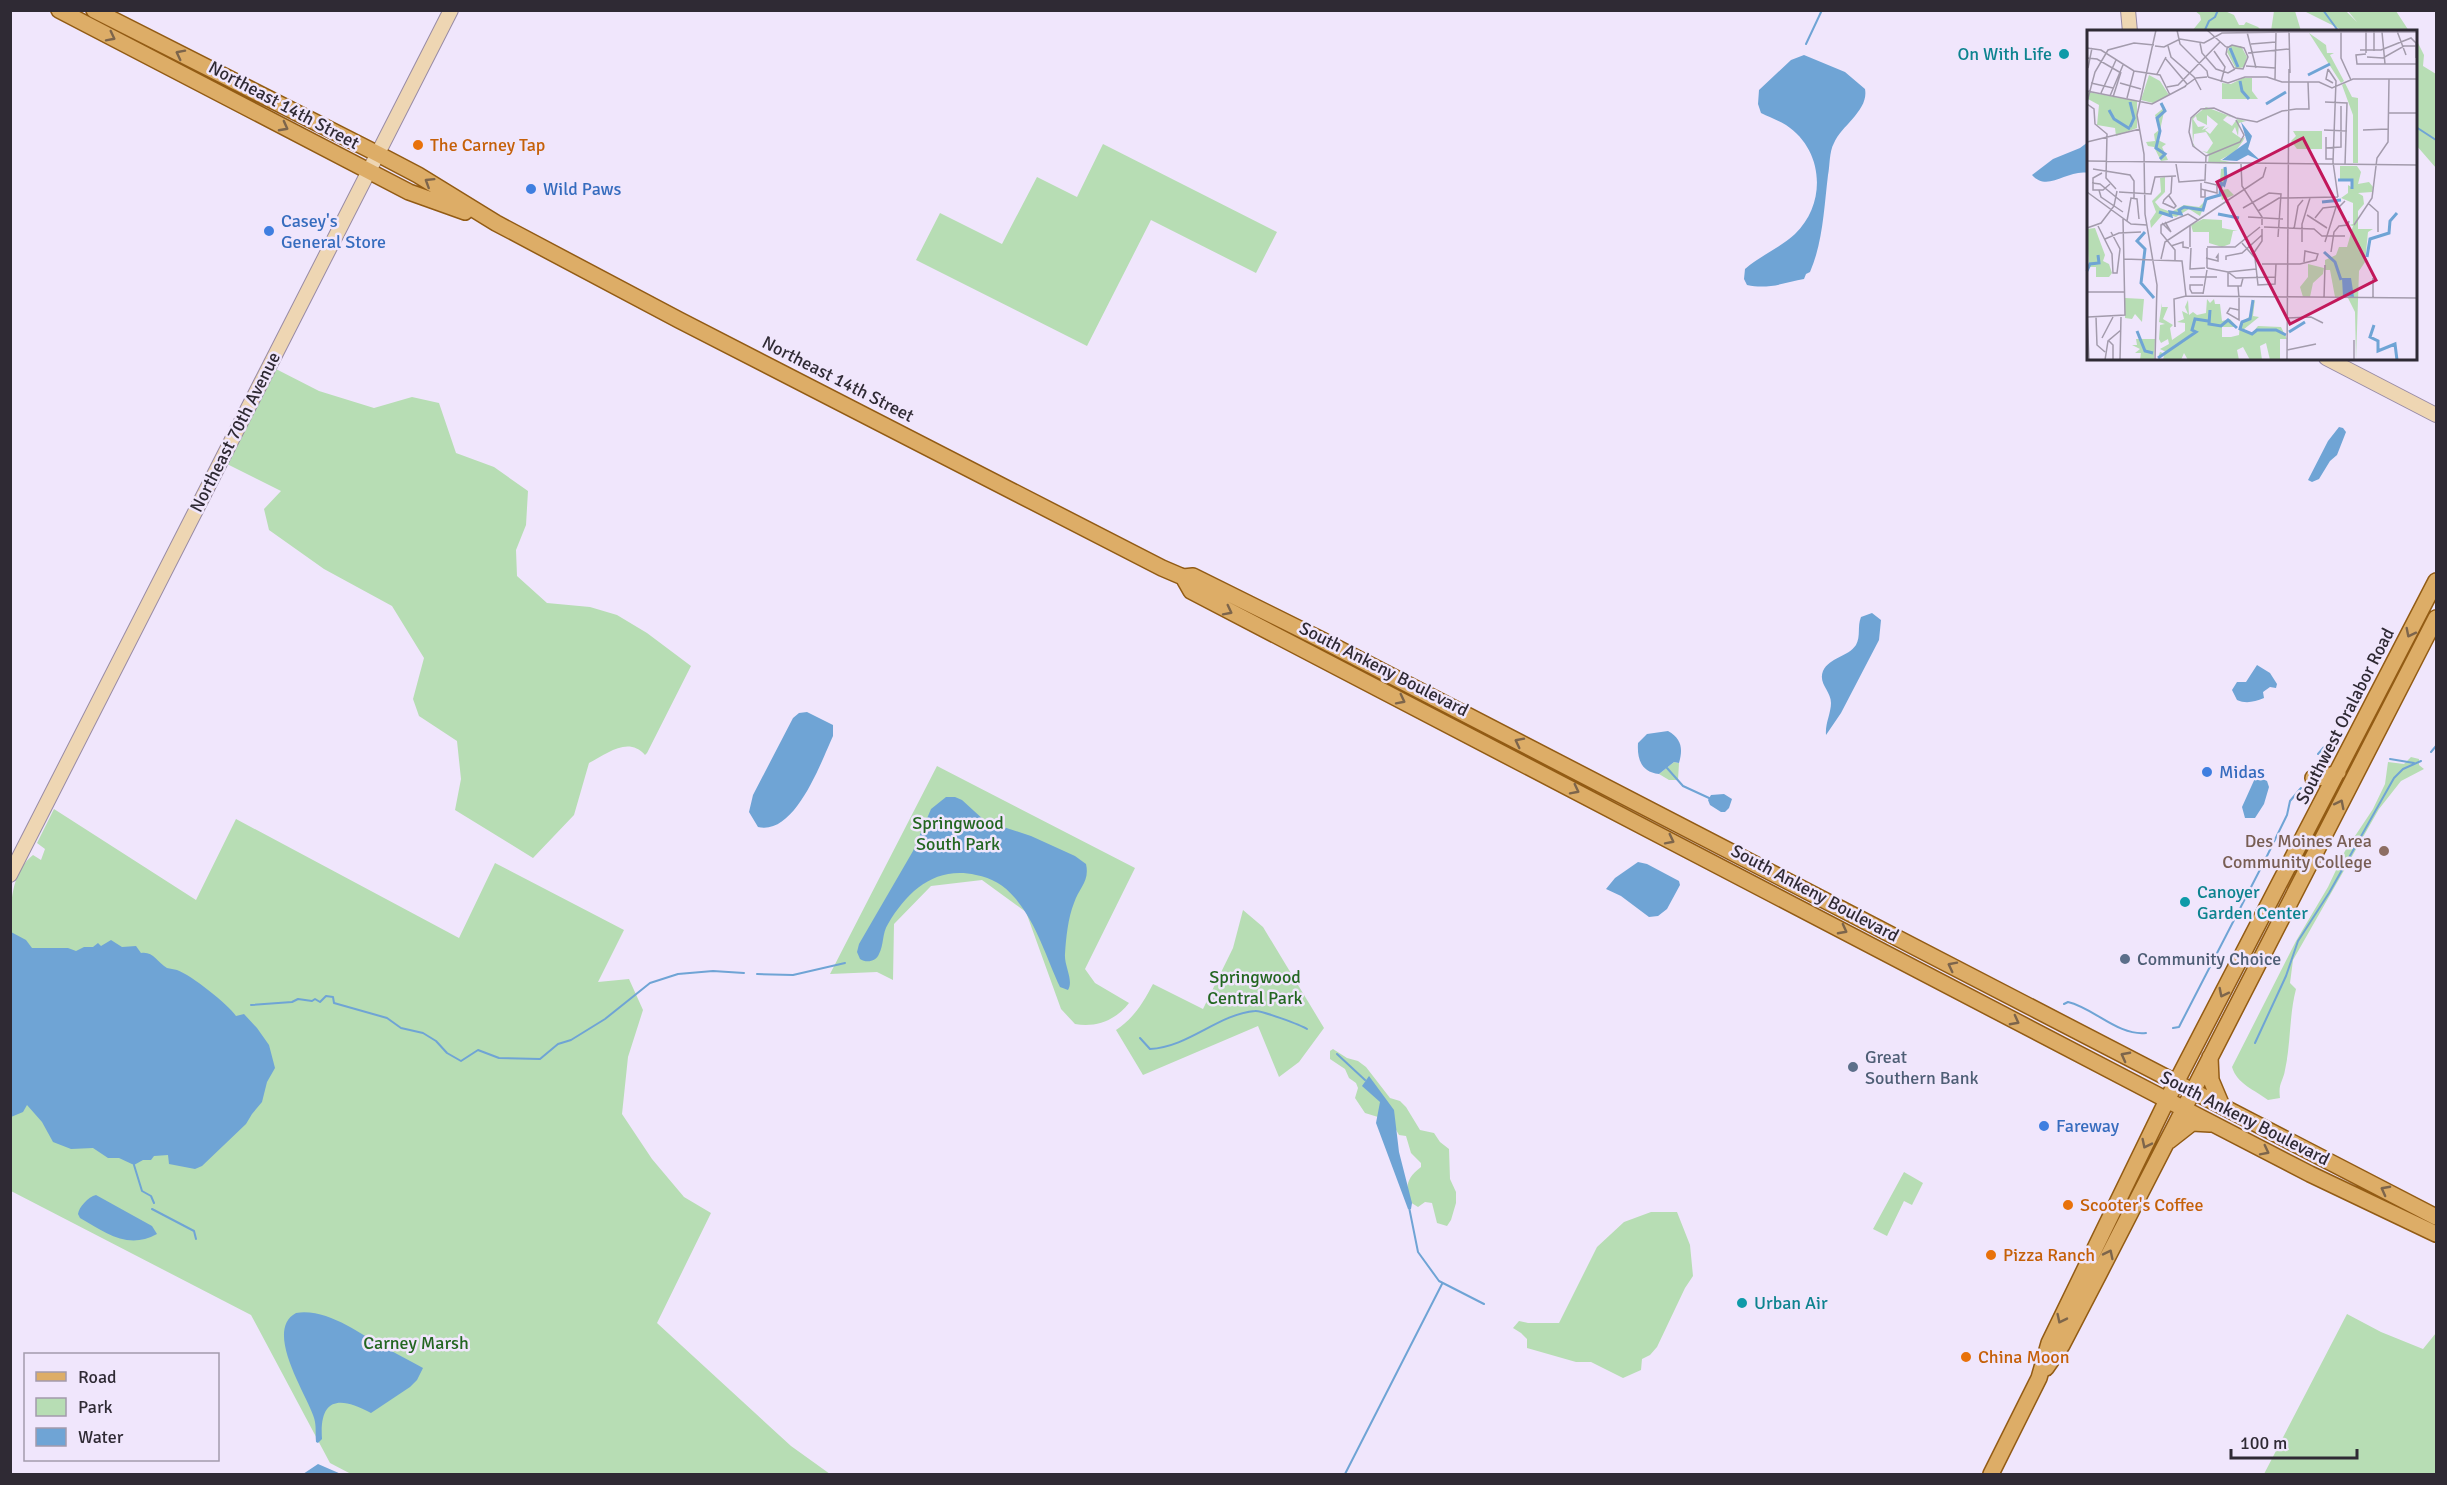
<svg xmlns="http://www.w3.org/2000/svg" width="2447" height="1485" viewBox="0 0 2447 1485" font-family="Signika,sans-serif">
  <style>
    .green { fill: #b7ddb4 }
    .water { fill: #6fa4d5 }
    .lines { fill: none; stroke-linecap: round; stroke-linejoin: round }
    .stream { stroke: #6fa4d5; stroke-width: 2 }
    .secondary-casing { stroke: #988ba5; stroke-width: 16 }
    .primary-casing { stroke: #925b14; stroke-width: 18 }
    .secondary { stroke: #eed6b3; stroke-width: 14 }
    .primary { stroke: #ddad67; stroke-width: 15 }
    .oneway { stroke: #7d654b }
    .culture-dot { fill: #0f9aa8; stroke: #f0e6fc; stroke-width: 2 }
    .food-dot { fill: #e8710a; stroke: #f0e6fc; stroke-width: 2 }
    .shop-dot { fill: #3f7fe0; stroke: #f0e6fc; stroke-width: 2 }
    .education-dot { fill: #8d6e63; stroke: #f0e6fc; stroke-width: 2 }
    .service-dot { fill: #5c6f8a; stroke: #f0e6fc; stroke-width: 2 }
    .labels { text-anchor: middle; dominant-baseline: central; stroke-width: 5; stroke-linejoin: round; paint-order: stroke }
    .culture-label { font-size: 18px; fill: #0d838f; stroke: #f0e6fc; text-anchor: start }
    .street-label { font-size: 18px; fill: #2f2a34; stroke: #f0e6fc }
    .food-label { font-size: 18px; fill: #c56008; stroke: #f0e6fc; text-anchor: start }
    .shop-label { font-size: 18px; fill: #366cbe; stroke: #f0e6fc; text-anchor: start }
    .park-label { font-size: 18px; fill: #236621; stroke: #f0e6fc }
    .education-label { font-size: 18px; fill: #785e54; stroke: #f0e6fc; text-anchor: end }
    .service-label { font-size: 18px; fill: #4e5e75; stroke: #f0e6fc; text-anchor: start }
    .inset-river { fill: none; stroke: #6fa4d5; stroke-width: 3 }
    .inset-road { fill: none; stroke: #a39bac; stroke-width: 1.5 }
    .view { fill: #c2185b; fill-opacity: 0.15; stroke: #c2185b; stroke-width: 3 }
    .inset-edge { fill: none; stroke: #2f2a34; stroke-width: 3 }
  </style>
  <rect width="100%" height="100%" fill="#f0e6fc"/>
  <!-- green -->
  <path class="green" d="M2194 10 2225 11 2234 15 2239 25H2244L2246 22 2258 27 2262 31H2192L2201 20 2200 15Z
    M2274 11H2295L2301 31H2271Z
    M2304 11H2346L2357 22 2348 11H2396L2409 31H2344Z
    M2416 39 2424 55 2423 66 2436 74V168L2416 145Z
    M1103 144 1277 232 1256 273 1151 220 1087 346 916 260 940 213 1002 244 1037 177 1077 197Z
    M274 368 319 391 374 408 412 397 439 403 456 453 494 467 528 491 526 525 516 550 517 576 547 603 590 607 617 615 647 633 691 666 647 753 645 755C628 736 607 754 589 763L574 815 533 858 455 810 461 779 457 741 419 716 413 699 424 658 392 606 324 569 269 530 264 509 281 491 227 464Z
    M2411 757 2419 759V765L2424 769 2401 781 2379 809 2293 960 2290 983 2296 989C2289 1016 2291 1043 2285 1070 2283 1082 2278 1083 2280 1098L2268 1100C2255 1090 2237 1084 2232 1067L2296 941 2328 887 2345 851 2373 809 2385 784 2388 762 2404 764Z
    M1674 762 1679 763 1678 780H1669L1659 774Z
    M937 766 1135 868 1085 969 1095 983 1129 1003C1116 1020 1096 1028 1075 1024L1061 1009 1026 912 982 880 931 886 894 924 893 980 877 972 830 974Z
    M54 809 196 900 236 819 459 938 495 863 624 930 598 982 629 979 643 1010 628 1057 622 1114 652 1159 684 1197 711 1213 657 1323 791 1446 830 1474H351L330 1463 251 1315 11 1191 10 922 12 918 11 915C11 894 15 869 33 855L41 860 45 849 37 843Z
    M1243 910 1263 927 1324 1028 1299 1062 1279 1077 1258 1026 1143 1075 1116 1030C1134 1018 1143 1003 1153 984L1203 1009 1233 948Z
    M1333 1049 1347 1058 1358 1061 1366 1067 1390 1098 1400 1101 1406 1107 1420 1130 1434 1133 1440 1142 1449 1149 1450 1179 1456 1192V1203L1451 1220 1447 1226 1437 1223 1432 1203 1425 1202 1418 1207 1410 1202C1405 1185 1407 1178 1421 1167V1163L1411 1153 1406 1136 1399 1135 1391 1121 1365 1113 1355 1098 1358 1088 1356 1083 1349 1078 1345 1069 1330 1059V1051Z
    M1904 1172 1923 1183 1912 1205 1904 1201 1887 1236 1873 1229Z
    M1651 1212H1677L1690 1245 1693 1276 1685 1288 1657 1347 1650 1355 1642 1359 1641 1370 1623 1378 1591 1362H1576L1527 1348V1339L1521 1333 1513 1328 1519 1321 1528 1323H1559L1597 1247 1624 1222Z
    M2347 1314 2381 1332 2423 1349 2436 1333V1474H2264Z"/>
  <!-- water -->
  <path class="water" d="M1804 55 1845 72 1865 89C1869 110 1842 125 1834 143 1829 152 1830 166 1828 175 1824 208 1823 242 1810 272L1806 274 1804 279C1786 282 1769 290 1747 285L1744 279 1745 269C1761 255 1780 248 1795 234 1827 203 1824 150 1786 125 1778 120 1769 117 1761 113L1758 104 1759 90 1791 60Z
    M2088 142V173C2067 169 2048 193 2032 175L2053 159 2080 148Z
    M2339 427 2343 428 2346 432 2337 455 2330 461 2319 479 2312 482 2308 480 2328 441Z
    M1872 613 1881 620 1879 640 1841 713 1826 735C1825 724 1831 713 1831 703 1831 691 1818 684 1823 671 1830 657 1848 657 1856 645 1861 636 1857 627 1861 617Z
    M2257 665 2270 673 2277 684 2276 688 2270 687 2263 692 2264 698C2254 702 2246 704 2237 700L2232 690 2237 682H2246Z
    M807 712 833 725V736C821 762 795 836 758 827L749 812 753 795 793 718 799 713Z
    M1668 731C1682 739 1683 749 1679 763L1674 762 1659 774C1641 772 1637 759 1638 743L1647 734Z
    M2256 776 2267 781 2269 787 2264 804 2255 818H2245L2242 807Z
    M1724 794 1732 799 1729 808 1725 812H1721L1710 805 1708 800 1711 795Z
    M946 797H955L962 800 985 821 1031 836 1075 856 1086 864C1090 881 1079 888 1074 903 1068 918 1066 938 1065 954 1064 966 1074 980 1068 990L1060 987C1046 957 1037 924 1015 898 1004 885 992 878 976 875 936 866 908 890 888 924 882 933 884 945 879 954 876 962 866 963 860 959L857 952 859 944 913 851 931 809Z
    M1638 862 1647 864 1679 881 1680 885 1667 909 1658 916 1649 917 1621 896 1606 889 1615 878Z
    M11 932 26 940 32 948H68L76 951 84 947H93L98 943 101 946 111 940 122 947 136 946 141 953C153 951 157 962 167 968 170 969 174 969 177 970 191 975 228 1004 236 1016L244 1014 257 1028 269 1045 275 1068 267 1082 262 1102 252 1114 246 1124 202 1166 195 1169 169 1164 168 1155 154 1156 151 1160H143L134 1165 119 1158H108L93 1148 71 1149 53 1142 42 1122 27 1105 23 1112 11 1117Z
    M1369 1076 1394 1110 1399 1152 1412 1203 1411 1209H1408L1376 1123 1380 1102 1362 1086Z
    M96 1195 152 1226 157 1234C128 1250 106 1233 80 1218L78 1214C79 1207 88 1197 96 1195Z
    M296 1313C328 1308 359 1334 386 1348 398 1355 411 1361 423 1368L417 1380 410 1387 371 1413C340 1396 319 1397 322 1439L318 1443 316 1442C315 1432 317 1425 313 1415 305 1392 264 1330 296 1313Z
    M318 1464 341 1474H303Z"/>
  <g class="lines">
    <!-- stream -->
    <path class="stream" d="M2323 10 2339 32
      M2204 32 2209 21 2215 17 2218 10
      M1806 44 1822 10
      M2416 127 2436 140
      M2431 752 2436 746
      M2318 754 2324 747H2331
      M2390 759 2414 763
      M1667 768 1683 786 1709 798
      M757 974 793 975 845 963
      M2064 1004 2068 1002C2094 1008 2118 1036 2146 1033
      M251 1005 292 1002 298 999 312 1001 315 999 320 1002 326 996 333 997 334 1003 387 1018 401 1028 423 1033 436 1041 447 1053 461 1061 478 1050 499 1058 540 1059 558 1044 571 1040 605 1019 650 983 678 974 713 971 744 973
      M2173 1028 2179 1027 2181 1023 2266 858 2287 815 2290 801 2301 788
      M1140 1038 1150 1049C1189 1047 1218 1014 1255 1011 1260 1010 1301 1025 1307 1029
      M2255 1043 2286 976 2298 941 2329 893 2394 778 2403 769 2421 761
      M1337 1054 1365 1080
      M134 1165 142 1191 151 1196 154 1203
      M1409 1207 1418 1252 1439 1281 1484 1304
      M152 1209 194 1231 196 1239
      M1345 1474 1442 1284"/>
    <defs>
      <path id="secondary" d="M2128 10 2130 32
        M2326 358 2436 415
        M10 875 451 10"/>
      <path id="primary" d="M59 10 409 192 465 212
        M94 10 378 154 418 175 496 223 679 320 1162 568 1183 577 1193 576 1322 640 2436 1217
        M1183 577 1191 591 2167 1100 2310 1174 2436 1234
        M2313 778 2327 777 2338 772
        M2210 1057 2211 1080 2222 1106
        M2169 1141 2192 1123 2210 1124
        M2046 1368 2062 1345 2100 1272 2436 618
        M1991 1474 2039 1378 2049 1343 2167 1100 2436 581"/>
    </defs>
    <!-- secondary casing -->
    <use href="#secondary" class="secondary-casing"/>
    <!-- primary casing -->
    <use href="#primary" class="primary-casing"/>
    <!-- secondary -->
    <use href="#secondary" class="secondary"/>
    <!-- primary -->
    <use href="#primary" class="primary"/>
  </g>
  <!-- one-way arrows -->
  <defs><path id="oneway-chevron" d="M-2-3.5L2.5 0L-2 3.5" fill="none" stroke-width="1.6" stroke-linecap="round" stroke-linejoin="round" transform="scale(1.5)"/></defs>
  <g class="oneway">
    <use href="#oneway-chevron" transform="translate(111 37) rotate(27)"/>
    <use href="#oneway-chevron" transform="translate(180 54) rotate(-153)"/>
    <use href="#oneway-chevron" transform="translate(284 127) rotate(28)"/>
    <use href="#oneway-chevron" transform="translate(429 182) rotate(-148)"/>
    <use href="#oneway-chevron" transform="translate(1228 611) rotate(27)"/>
    <use href="#oneway-chevron" transform="translate(2410 633) rotate(117)"/>
    <use href="#oneway-chevron" transform="translate(1401 700) rotate(27)"/>
    <use href="#oneway-chevron" transform="translate(1519 742) rotate(-153)"/>
    <use href="#oneway-chevron" transform="translate(1575 790) rotate(27)"/>
    <use href="#oneway-chevron" transform="translate(2340 804) rotate(-63)"/>
    <use href="#oneway-chevron" transform="translate(1670 840) rotate(27)"/>
    <use href="#oneway-chevron" transform="translate(1843 930) rotate(28)"/>
    <use href="#oneway-chevron" transform="translate(1952 966) rotate(-153)"/>
    <use href="#oneway-chevron" transform="translate(2223 993) rotate(117)"/>
    <use href="#oneway-chevron" transform="translate(2015 1021) rotate(28)"/>
    <use href="#oneway-chevron" transform="translate(2125 1056) rotate(-152)"/>
    <use href="#oneway-chevron" transform="translate(2146 1144) rotate(116)"/>
    <use href="#oneway-chevron" transform="translate(2265 1151) rotate(27)"/>
    <use href="#oneway-chevron" transform="translate(2385 1190) rotate(-152)"/>
    <use href="#oneway-chevron" transform="translate(2109 1254) rotate(-64)"/>
    <use href="#oneway-chevron" transform="translate(2061 1319) rotate(116)"/>
  </g>
  <!-- markers -->
  <g class="culture-dot">
    <circle cx="2064" cy="54" r="6"/>
    <circle cx="2185" cy="902" r="6"/>
    <circle cx="1742" cy="1303" r="6"/>
  </g>
  <g class="food-dot">
    <circle cx="418" cy="145" r="6"/>
    <circle cx="2068" cy="1205" r="6"/>
    <circle cx="1991" cy="1255" r="6"/>
    <circle cx="1966" cy="1357" r="6"/>
  </g>
  <g class="shop-dot">
    <circle cx="531" cy="189" r="6"/>
    <circle cx="269" cy="231" r="6"/>
    <circle cx="2207" cy="772" r="6"/>
    <circle cx="2044" cy="1126" r="6"/>
  </g>
  <circle class="education-dot" cx="2384" cy="851" r="6"/>
  <g class="service-dot">
    <circle cx="2125" cy="959" r="6"/>
    <circle cx="1853" cy="1067" r="6"/>
  </g>
  <g class="labels">
    <!-- culture labels -->
    <g class="culture-label">
      <text x="2052" y="54" text-anchor="end">On With Life</text>
      <text x="2197" y="892">Canoyer<tspan x="2197" dy="21">Garden Center</tspan></text>
      <text x="1754" y="1303">Urban Air</text>
    </g>
    <!-- street labels -->
    <g class="street-label">
      <text transform="translate(284 105) rotate(28)">Northeast 14th Street</text>
      <text transform="translate(838 379) rotate(27)">Northeast 14th Street</text>
      <text transform="translate(235 432) rotate(-63)">Northeast 70th Avenue</text>
      <text transform="translate(1384 669) rotate(27)">South Ankeny Boulevard</text>
      <text transform="translate(2345 716) rotate(-63)">Southwest Oralabor Road</text>
      <text transform="translate(1815 893) rotate(28)">South Ankeny Boulevard</text>
      <text transform="translate(2245 1118) rotate(27)">South Ankeny Boulevard</text>
    </g>
    <!-- food labels -->
    <g class="food-label">
      <text x="430" y="145">The Carney Tap</text>
      <text x="2080" y="1205">Scooter's Coffee</text>
      <text x="2003" y="1255">Pizza Ranch</text>
      <text x="1978" y="1357">China Moon</text>
    </g>
    <!-- shop labels -->
    <g class="shop-label">
      <text x="543" y="189">Wild Paws</text>
      <text x="281" y="221">Casey's<tspan x="281" dy="21">General Store</tspan></text>
      <text x="2219" y="772">Midas</text>
      <text x="2056" y="1126">Fareway</text>
    </g>
    <!-- park labels -->
    <g class="park-label">
      <text x="958" y="823">Springwood<tspan x="958" dy="21">South Park</tspan></text>
      <text x="1255" y="977">Springwood<tspan x="1255" dy="21">Central Park</tspan></text>
      <text x="416" y="1343">Carney Marsh</text>
    </g>
    <!-- education labels -->
    <g class="education-label">
      <text x="2372" y="841">Des Moines Area<tspan x="2372" dy="21">Community College</tspan></text>
    </g>
    <!-- service labels -->
    <g class="service-label">
      <text x="2137" y="959">Community Choice</text>
      <text x="1865" y="1057">Great<tspan x="1865" dy="21">Southern Bank</tspan></text>
    </g>
  </g>
  <!-- overview -->
  <g transform="translate(2087 30)">
    <rect width="330" height="330" fill="#f0e6fc"/>
    <path d="M222 3 239 15 240 23H247L243 25 257 51 254 53ZM143 16H154L160 27 157 37 149 39 140 22ZM62 45 73 51 82 65 66 73 54 70ZM156 48H165V61L171 69H135V53L144 54ZM258 53 265 67 271 68V133H266V85L255 55ZM1 62 50 71V98L29 106 28 98 10 95 12 75 1 69ZM78 77 71 110 79 114 75 117 81 130 74 131 67 117 61 116 59 112 68 111 67 104 72 100 68 85ZM119 77 148 88 140 86 136 90 145 96 150 89 159 91 152 93 151 106 148 97 145 102 155 109 158 107 156 111 148 122 133 130 153 134 121 133 122 124 115 121 120 122 126 113 119 102 107 104 106 113 112 105 106 113 109 118 106 115 105 88ZM120 85 131 94 123 104 118 100 122 97 115 100 118 96 111 97 106 89 109 86 110 90 120 95ZM206 101H235V119H210L204 111 209 106ZM253 136H270L274 142 271 154 282 152 286 157 285 162 271 163 276 166 277 174 271 181V199H286L281 202 278 232 272 241 269 330 268 282 260 266 248 267 243 240H238V230L249 225 252 217H260L266 196 262 195 266 194V173L254 168 261 163V155L266 158V150L253 149ZM140 138 135 160 141 159 147 165 135 170 134 165 119 171 113 186 102 179 89 187 77 183 64 198 63 191 69 182 65 171 74 162 73 148 78 147V162L68 172 73 178 84 182 97 175 112 177 121 168 132 165 134 139ZM116 189 135 190V198L151 201H146L143 214 135 217 122 213V202H106L104 195ZM8 198 18 225 16 231 22 234 25 243 22 247H9V237H2L0 199ZM221 234 237 238 236 244 226 253 223 267H216L213 257 221 247ZM38 268 57 269 55 292 48 284 45 289 38 288ZM120 269 123 273 127 269 128 274H133L135 291 143 289 150 297H135V307H144L152 305 153 293 162 287 168 269 166 286 172 287 156 300 165 303 171 296 194 297 200 309H193V330H183L179 313 173 316 175 330H163L156 317 150 320 152 330H101L97 323 94 330H76L77 325 71 328 73 322 76 323 74 326 79 322 73 319 82 314 81 309 74 313 72 309 73 295 78 294 72 292 75 273V277H81L76 289 86 295 83 298 85 310 98 301V293L90 292 97 289 95 281 101 284 98 277 101 270 102 285 106 282 110 285 119 283ZM49 309H68L67 330H53L54 323H48L53 319 45 315H50Z" fill="#b7ddb4" fill-rule="evenodd"/>
    <path d="M154 92 165 106 161 119 174 131 161 125 150 131 135 130 160 112ZM255 248H264L267 267 256 266Z" fill="#6fa4d5"/>
    <path class="inset-river" d="M143 18 151 37M221 45 243 34M153 51 155 61 162 69M179 74 199 62M22 80 27 89 43 99M43 97 47 88 43 72M73 129 78 124 69 118 73 101 70 88 78 81 74 73M251 150H265V159M235 172 254 170M72 182 84 186 83 182 94 184 92 180 97 177 116 180 119 169 133 165 134 153 137 155 139 148 138 137M131 184 152 188M58 202 50 211 58 219 54 253 67 268M237 222 248 232 254 250M280 227 283 209 302 203 303 191 310 183M0 241 3 234 12 233 11 225M166 270 163 289 155 292 153 299 165 304 170 300H189L199 305M123 280 122 294 134 296 141 290 150 298M287 295 283 307 291 311V321L308 314 310 330M50 301 58 321 66 323M202 302 218 292M71 328 109 302 105 300 108 289 121 291"/>
    <path class="inset-road" d="M90 0 93 14 120 41 121 47M120 0 139 17M202 0 203 43M279 1V23M287 1V21M310 1 319 25M160 2 169 38M203 2H330M254 2V28L264 50M295 2 298 34M113 13 115 23 129 39 141 43 148 39M164 14 189 12M68 16 77 17 93 9 117 13 135 3 202 2M81 16 84 27 107 47 114 60M0 18 14 20 47 41 73 45 83 65M140 18 145 15 157 18 161 27 156 39 147 38 139 24 140 19V17H141M273 20H294L324 8 329 13V28M127 21 138 37 134 52M161 23 202 19M279 24 269 25 270 34H330M280 27 296 28 317 16H329M0 28 10 29 34 43M78 28 100 54M159 36 188 38M1 38 5 18M241 39 249 51 246 132 251 167M241 39 239 49 246 53M70 44 79 27M121 47 141 53 158 47H180L195 52H232L245 58 266 49H330M188 49 189 2M4 53 26 58M33 53 54 59M98 56 109 48 120 47M80 57 91 55 133 12M0 61 65 74 99 56M14 63 29 30M23 66 36 35M26 67 34 42M40 68 47 41M0 72 8 42 21 20 47 13 67 15M238 72 260 73 258 135M0 74 7 79 8 94 20 104 19 148 29 159M209 79H222L221 52M302 83H330M237 100 260 101M276 100 301 99M239 107V129H246M0 112 53 99M239 118 254 117V76M119 126 153 112 157 105 149 90M0 131 330 135M89 134 92 152 118 150 119 126 106 116 102 102 104 88 114 79 127 78 149 88 170 92 195 81 209 79M154 134 155 156 175 187V195M6 139 43 145 47 151V168M15 143 6 148V160H16L23 154M117 152 130 155V163L118 160M5 153 13 154 35 172M114 159 118 160V167H114V153M12 160 14 167 36 182M0 162 44 194 60 195M32 162 64 164 68 147 89 146M82 166 89 176 87 178 76 173 77 170 84 163 85 146M282 174 291 182V202M156 178 182 163 194 164 191 207M171 181 192 168 251 167M220 185 240 198M161 187 196 189M228 188 236 178 253 176 258 171M40 191 44 168 50 169 52 189M75 193 84 202 78 192M267 195 285 168 290 128 301 112 302 49M11 196 25 224 26 243H30L33 219 24 202M177 197 227 199 235 206H258M0 198 14 193 27 176 30 161M207 199 211 176 216 170M18 209 32 203 54 202M215 212V194L223 168M238 212 249 177M155 213 168 228 171 255 188 254 189 234M84 216 96 212V217L102 218M103 217V195M120 217H148L173 197M104 218 103 239 118 238M244 222 247 202 252 196 261 195 262 191M166 224 175 211V199M119 228 131 231V225L129 228M37 229 95 231 99 266M74 229 78 212 176 147 179 137M88 230V220L74 203V195L101 184 111 190M139 230V226L155 223 175 205M175 234H213L229 230 231 224 218 221 217 232M120 238 141 242 169 239M120 238V218M141 242 149 248 189 247M141 242V256H154L156 248M103 247H130M286 248V268M151 256 152 268V290L140 283 143 278 152 280M0 262H38M116 263H105L103 259V255H116M116 264 120 240M237 268 238 235M0 282 2 330M1 287 38 285 36 189M9 287 10 315 18 322M200 288 224 287 236 293M88 297 87 269 99 266 330 268M15 308 26 287M267 310V330M22 311 26 315V330M200 320 229 314M18 330 21 311 34 300M33 330 34 287M68 330 70 255 58 184 57 124 50 85 69 0M200 330 202 39"/>
    <path class="view" d="M216 108 289 250 203 294 130 152Z"/>
    <rect width="330" height="330" class="inset-edge"/>
  </g>
  <!-- border -->
  <rect width="2447" height="1485" fill="none" stroke="#2f2a34" stroke-width="24"/>
  <!-- legend -->
  <rect x="24" y="1353" width="195" height="108" fill="#f0e6fc" stroke="#a39bac" stroke-width="1.5"/>
  <rect x="36" y="1372" width="30" height="9" fill="#ddad67" stroke="#a39bac" stroke-width="1.5"/>
  <text x="78" y="1383" font-size="18" fill="#2f2a34">Road</text>
  <rect x="36" y="1398" width="30" height="18" fill="#b7ddb4" stroke="#a39bac" stroke-width="1.5"/>
  <text x="78" y="1413" font-size="18" fill="#2f2a34">Park</text>
  <rect x="36" y="1428" width="30" height="18" fill="#6fa4d5" stroke="#a39bac" stroke-width="1.5"/>
  <text x="78" y="1443" font-size="18" fill="#2f2a34">Water</text>
  <!-- scale -->
  <path d="M2231 1449v9h126v-9" fill="none" stroke="#2f2a34" stroke-width="3"/>
  <text x="2240" y="1449" font-size="18" fill="#2f2a34" stroke="#f0e6fc" stroke-width="4.5" paint-order="stroke">100 m</text>
</svg>
